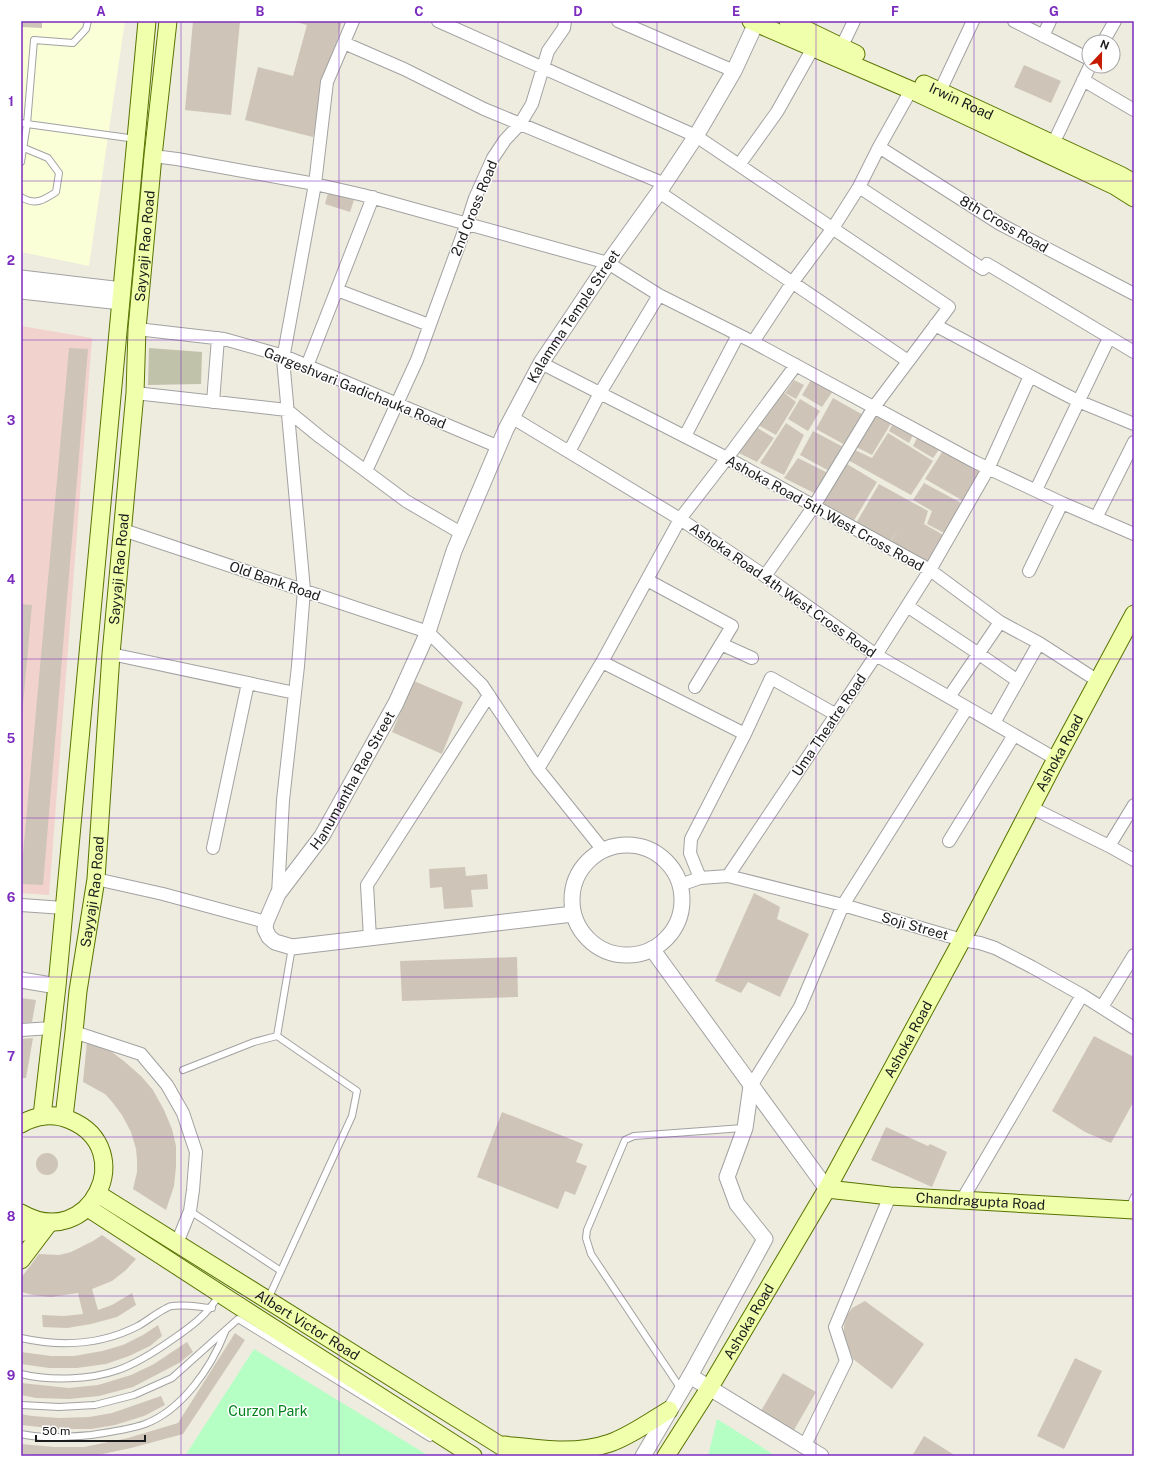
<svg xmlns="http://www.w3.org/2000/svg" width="1155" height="1477" viewBox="0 0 1155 1477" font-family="'Public Sans',sans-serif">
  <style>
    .commercial { fill: #f2d2cc }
    .education { fill: #faffd7 }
    .construction { fill: #c0c3aa }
    .park { fill: #b5ffc5 }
    .building { fill: #cec5b8 }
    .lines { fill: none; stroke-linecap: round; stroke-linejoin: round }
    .service-casing { stroke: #a2a2a2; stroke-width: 8 }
    .minor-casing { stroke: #a2a2a2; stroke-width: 14 }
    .tertiary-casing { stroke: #a2a2a2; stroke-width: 17 }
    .secondary-casing { stroke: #587400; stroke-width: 19 }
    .service { stroke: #fff; stroke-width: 6 }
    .minor { stroke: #fff; stroke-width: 12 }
    .tertiary { stroke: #fff; stroke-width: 15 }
    .secondary { stroke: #f0ffac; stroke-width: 17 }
    .grid { fill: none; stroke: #7b2cbf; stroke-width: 1; stroke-opacity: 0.55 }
    .labels { text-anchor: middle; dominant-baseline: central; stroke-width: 3; stroke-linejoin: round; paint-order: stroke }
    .street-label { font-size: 14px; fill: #1b1b1b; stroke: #fff }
    .park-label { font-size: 14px; fill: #00821c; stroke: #fff }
    .neatline { fill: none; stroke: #7b2cbf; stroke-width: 1.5 }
    .grid-label { font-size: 13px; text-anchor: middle; font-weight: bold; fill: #7b2cbf }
  </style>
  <rect width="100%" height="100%" fill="#eeebdf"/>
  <!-- commercial -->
  <path class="commercial" d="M21 326 92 338 49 895 21 893Z"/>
  <!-- education -->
  <path class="education" d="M21 21H125L89 266 21 252Z"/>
  <!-- construction -->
  <path class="construction" d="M149 348 202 352 201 384 148 385Z"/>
  <!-- park -->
  <path class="park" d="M254 1349 429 1456H185Z
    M717 1419 776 1456H708Z"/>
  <!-- building -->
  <path class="building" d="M21 21H42V28L21 27Z
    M193 21H240L231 115 185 110Z
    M293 21H342L313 137 245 120 258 67 293 76 307 25Z
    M1024 65 1061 81 1051 103 1014 87Z
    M328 193 354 200 350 212 325 204Z
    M69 348 88 349 43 885 21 884V853L23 854Z
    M814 375 835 388 822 407 802 395Z
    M794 380 804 385 796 399 785 393Z
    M783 392 796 402 776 435 758 425Z
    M833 398 865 416 847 446 816 429Z
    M800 399 820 411 808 431 788 419Z
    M876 411 893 420 872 455 854 446Z
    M894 421 915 431 909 443 889 431Z
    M786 423 804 435 784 475 760 463Z
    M756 427 774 438 757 462 737 452Z
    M813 431 845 448 831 472 800 455Z
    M888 433 933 461 911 495 846 459 853 449 872 458Z
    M919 434 941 447 933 458 913 446Z
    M944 449 984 469 965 502 925 479Z
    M798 458 830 474 818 495 784 478Z
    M847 464 877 482 852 524 819 506Z
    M924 483 963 504 946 534 927 524 932 511 913 500Z
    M879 484 928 511 924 524 945 536 929 567 889 545 898 528 889 544 855 525Z
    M21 604 32 605 22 716 21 715Z
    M414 681 463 702 442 754 392 732Z
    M465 867 466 876 487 874 488 889 471 890 473 907 444 909 442 887 430 888 429 869Z
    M754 893 780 907 777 919 809 934 780 997 748 982 741 993 715 981Z
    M517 957 518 997 402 1001 400 961Z
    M21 998 36 1000 32 1022 21 1023Z
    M1094 1036 1134 1057V1101L1111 1143 1085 1132 1052 1111Z
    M33 1038 26 1078H21V1039Z
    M87 1041 112 1052 125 1062 141 1076 153 1090 164 1110 172 1129 176 1146V1167L174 1186 166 1210 133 1189 137 1172V1160L136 1149 131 1132 122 1115 113 1103 105 1094 83 1082Z
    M502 1112 583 1144 576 1162 587 1166 575 1195 565 1191 558 1209 477 1177Z
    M886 1127 928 1146 930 1144 947 1152 932 1187 871 1160Z
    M36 1164a11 11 0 1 1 22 0a11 11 0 1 1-22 0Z
    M102 1235 136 1259 126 1270 112 1281 92 1289 98 1310 112 1305 132 1293 136 1305 117 1317 91 1324 67 1328 43 1327 42 1315 64 1316 83 1314 78 1293 51 1297 33 1295 21 1292V1278L39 1254 59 1255 71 1252 93 1241Z
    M865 1301 924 1344 892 1389 853 1359 844 1335V1326L846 1317 852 1308Z
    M158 1325 162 1336 150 1346 129 1356 106 1364 77 1368H49L21 1364V1352L51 1356H74L102 1351 123 1345 143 1335Z
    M235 1333 245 1340 183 1434 131 1448 93 1456H50L21 1454V1444L54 1447H84L128 1438 178 1423Z
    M187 1342 193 1352 179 1363 133 1387 99 1396 69 1399 36 1398 21 1395V1383L69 1388 98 1385 131 1375 154 1364Z
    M1075 1358 1102 1371 1064 1449 1037 1436Z
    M783 1373 816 1392 794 1430 761 1411Z
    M161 1396 165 1405 144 1416 115 1425 91 1429H58L21 1425V1414L32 1416 59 1418 89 1417 112 1413Z
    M924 1436 956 1456H912Z"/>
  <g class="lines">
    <defs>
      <path id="service" d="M88 21 86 29 73 43 34 40 27 124 136 139
        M21 123 27 124 21 162
        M21 197C35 206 44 200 56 192L59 173 48 158 24 148
        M183 1070 254 1042 277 1036 292 947
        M1129 1208 1134 1197
        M190 1211 281 1271
        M268 1299 352 1116 357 1091 277 1036
        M21 1338C61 1347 101 1345 138 1326 146 1322 164 1307 172 1306 184 1304 199 1307 212 1308
        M21 1374C49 1381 90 1380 118 1370 138 1363 156 1351 173 1339 192 1326 208 1314 219 1295
        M681 1389 591 1254 586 1238 587 1230 625 1140 634 1136 743 1128
        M21 1405 59 1407 95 1405 134 1395 172 1378 238 1319 430 1438
        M21 1434C43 1439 68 1437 91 1435 109 1432 128 1430 145 1424 182 1410 211 1368 225 1332"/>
      <path id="minor" d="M438 21 696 136 949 307 874 407 814 506 765 576
        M618 21 734 71
        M1014 21 1089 59
        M1043 36 1050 21
        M1103 42 1115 21
        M344 43 404 69 484 109 665 184
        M841 48 854 21
        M1083 80 1134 110
        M940 91 973 21
        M1053 144 1090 66
        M879 147 1000 224 1134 294
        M153 156 177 159 315 184 363 195 608 263 659 295 753 342 975 462 1062 503 1134 534
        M739 165 777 112 813 48
        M859 187 983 269 987 264 994 268 1134 352
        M659 192 908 361
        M337 290 429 325
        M935 325 1047 385 1078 401 1134 424
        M137 329 224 339 284 356 499 447
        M753 342 792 283 833 228 859 187 879 147 911 90
        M541 363 727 458 930 570 1000 622 1039 643 1098 681
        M307 366 373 197
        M135 393 287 410 320 437 406 501 461 533
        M213 402 218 338
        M513 418 680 519 765 576 876 655 1056 759
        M685 436 738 335
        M569 452 600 393 659 295
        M366 471 417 360 467 223 475 198 493 158 505 140 520 124 532 104 548 51 564 28 565 21
        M1036 490 1109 338
        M1096 518 1134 442
        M123 530 428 632 482 685 538 769 603 850
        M1029 571 1062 503
        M647 580 732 626 695 687
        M907 606 979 654 1018 681
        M721 644 752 658
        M111 654 295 693
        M602 662 745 734
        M949 697 1000 622
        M994 723 1039 643
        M538 769 602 662 680 519 727 458 796 365
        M1030 807 1109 846 1134 860
        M949 841 1014 735
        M1109 846 1134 805
        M213 848 248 683
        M728 876 876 655 930 570 988 469 1030 376
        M700 878 690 853 691 839 745 734 771 678 835 714
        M96 879 163 894 266 922
        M680 885 700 878 728 876 843 905 962 940 980 943 995 948 1032 967 1082 995 1134 1028
        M278 894 283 800 298 666 304 590 283 359 315 184 327 82 353 21
        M21 905 64 908
        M370 938 367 885 489 695
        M1102 1007 1134 955
        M21 1030 52 1028
        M74 1032 141 1054 167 1085 183 1113 196 1152 193 1190 190 1211 177 1243
        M751 1086 800 1007 843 905 967 708
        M962 1200 1082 995
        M805 1445 846 1361 835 1327 890 1196"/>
      <g id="tertiary">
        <path d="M21 278 122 290"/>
        <path d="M21 291 121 302"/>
        <circle cx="627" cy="900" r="55"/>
        <path id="s1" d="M573 914 292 947 275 942 269 937 265 929 266 922 278 894 322 836 396 703 428 632 454 551 506 429 541 363 608 263 659 192 696 136 734 71 757 21"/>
        <path d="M652 949 827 1189"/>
        <path d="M21 980 57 986"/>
        <path d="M690 1376 821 1456"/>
        <path d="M643 1456 690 1376 765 1239 737 1204 727 1177 745 1128 751 1086"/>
      </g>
      <g id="secondary">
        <path d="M751 21 911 90 1115 186 1134 198"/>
        <path d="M788 21 856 54"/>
        <path id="s2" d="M924 84 1120 175 1134 183"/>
        <path d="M42 1116 57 986 147 21"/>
        <path id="s3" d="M64 1117 74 1032 78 991 96 879 111 654 135 393 137 329 153 156 168 21"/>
        <path d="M21 1124C36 1115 54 1113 70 1120 140 1149 90 1253 21 1213"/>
        <path id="s4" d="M827 1189 890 1196 1134 1210"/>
        <path id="s5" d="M98 1194 517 1456"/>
        <path d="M88 1208 239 1306 473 1456"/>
        <path d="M21 1233 31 1219"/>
        <path d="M21 1260 49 1223"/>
        <path d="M504 1445C540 1449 575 1455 610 1443 630 1436 651 1421 669 1410"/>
        <path id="s6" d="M666 1456 710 1387 827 1189 962 940 1056 759 1134 614"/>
      </g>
    </defs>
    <!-- service casing -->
    <use href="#service" class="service-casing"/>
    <!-- minor casing -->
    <use href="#minor" class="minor-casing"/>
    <!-- tertiary casing -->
    <use href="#tertiary" class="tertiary-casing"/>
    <!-- secondary casing -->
    <use href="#secondary" class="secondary-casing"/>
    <!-- service -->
    <use href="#service" class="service"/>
    <!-- minor -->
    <use href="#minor" class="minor"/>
    <!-- tertiary -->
    <use href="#tertiary" class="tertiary"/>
    <!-- secondary -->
    <use href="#secondary" class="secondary"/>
  </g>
  <!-- grid -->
  <path class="grid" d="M181 21V1456M339 21V1456M498 21V1456M657 21V1456M816 21V1456M974 21V1456M21 181H1134M21 340H1134M21 500H1134M21 659H1134M21 818H1134M21 977H1134M21 1137H1134M21 1296H1134"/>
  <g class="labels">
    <!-- street labels -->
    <g class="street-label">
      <text stroke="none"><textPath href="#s2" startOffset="41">Irwin Road</textPath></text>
      <text transform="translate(474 208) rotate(-68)">2nd Cross Road</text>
      <text transform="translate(1004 224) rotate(30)">8th Cross Road</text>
      <text stroke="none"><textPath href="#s3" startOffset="875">Sayyaji Rao Road</textPath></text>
      <text stroke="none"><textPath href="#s1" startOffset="1007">Kalamma Temple Street</textPath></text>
      <text transform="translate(355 388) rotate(22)">Gargeshvari Gadichauka Road</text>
      <text transform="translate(825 513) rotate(29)">Ashoka Road 5th West Cross Road</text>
      <text stroke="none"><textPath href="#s3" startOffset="551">Sayyaji Rao Road</textPath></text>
      <text transform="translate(275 581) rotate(19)">Old Bank Road</text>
      <text transform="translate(783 590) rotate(35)">Ashoka Road 4th West Cross Road</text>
      <text transform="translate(829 725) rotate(-56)">Uma Theatre Road</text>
      <text stroke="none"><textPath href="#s6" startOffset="806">Ashoka Road</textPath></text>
      <text stroke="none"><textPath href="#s1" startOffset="491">Hanumantha Rao Street</textPath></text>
      <text stroke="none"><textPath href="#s3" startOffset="227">Sayyaji Rao Road</textPath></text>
      <text transform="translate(915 926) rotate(16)">Soji Street</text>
      <text stroke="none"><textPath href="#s6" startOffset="482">Ashoka Road</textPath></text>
      <text stroke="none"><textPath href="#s4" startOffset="154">Chandragupta Road</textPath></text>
      <text stroke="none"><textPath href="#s6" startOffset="158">Ashoka Road</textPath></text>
      <text stroke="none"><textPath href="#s5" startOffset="247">Albert Victor Road</textPath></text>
    </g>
    <!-- park labels -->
    <g class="park-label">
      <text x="268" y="1411">Curzon Park</text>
    </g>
  </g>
  <!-- border -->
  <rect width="1155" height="1477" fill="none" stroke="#ffffff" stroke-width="44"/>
  <!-- north arrow -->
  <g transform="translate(1101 54) rotate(22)"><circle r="19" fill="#ffffff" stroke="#a4a4a4"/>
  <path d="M0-3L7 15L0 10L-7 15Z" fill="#c61a00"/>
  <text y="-6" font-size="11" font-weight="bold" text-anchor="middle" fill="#1b1b1b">N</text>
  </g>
  <!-- scale -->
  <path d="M36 1435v6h109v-6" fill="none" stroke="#1b1b1b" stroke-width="2"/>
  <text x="42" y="1435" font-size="12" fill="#1b1b1b" stroke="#ffffff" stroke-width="3" paint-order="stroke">50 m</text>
  <rect x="22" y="22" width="1111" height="1433" class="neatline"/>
  <g class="grid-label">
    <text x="101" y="16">A</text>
    <text x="260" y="16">B</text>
    <text x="419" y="16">C</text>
    <text x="578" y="16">D</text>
    <text x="736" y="16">E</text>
    <text x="895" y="16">F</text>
    <text x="1054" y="16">G</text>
    <text x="11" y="106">1</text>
    <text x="11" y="265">2</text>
    <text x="11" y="425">3</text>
    <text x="11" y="584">4</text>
    <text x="11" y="743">5</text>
    <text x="11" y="902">6</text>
    <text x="11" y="1061">7</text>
    <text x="11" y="1221">8</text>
    <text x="11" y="1380">9</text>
  </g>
</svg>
